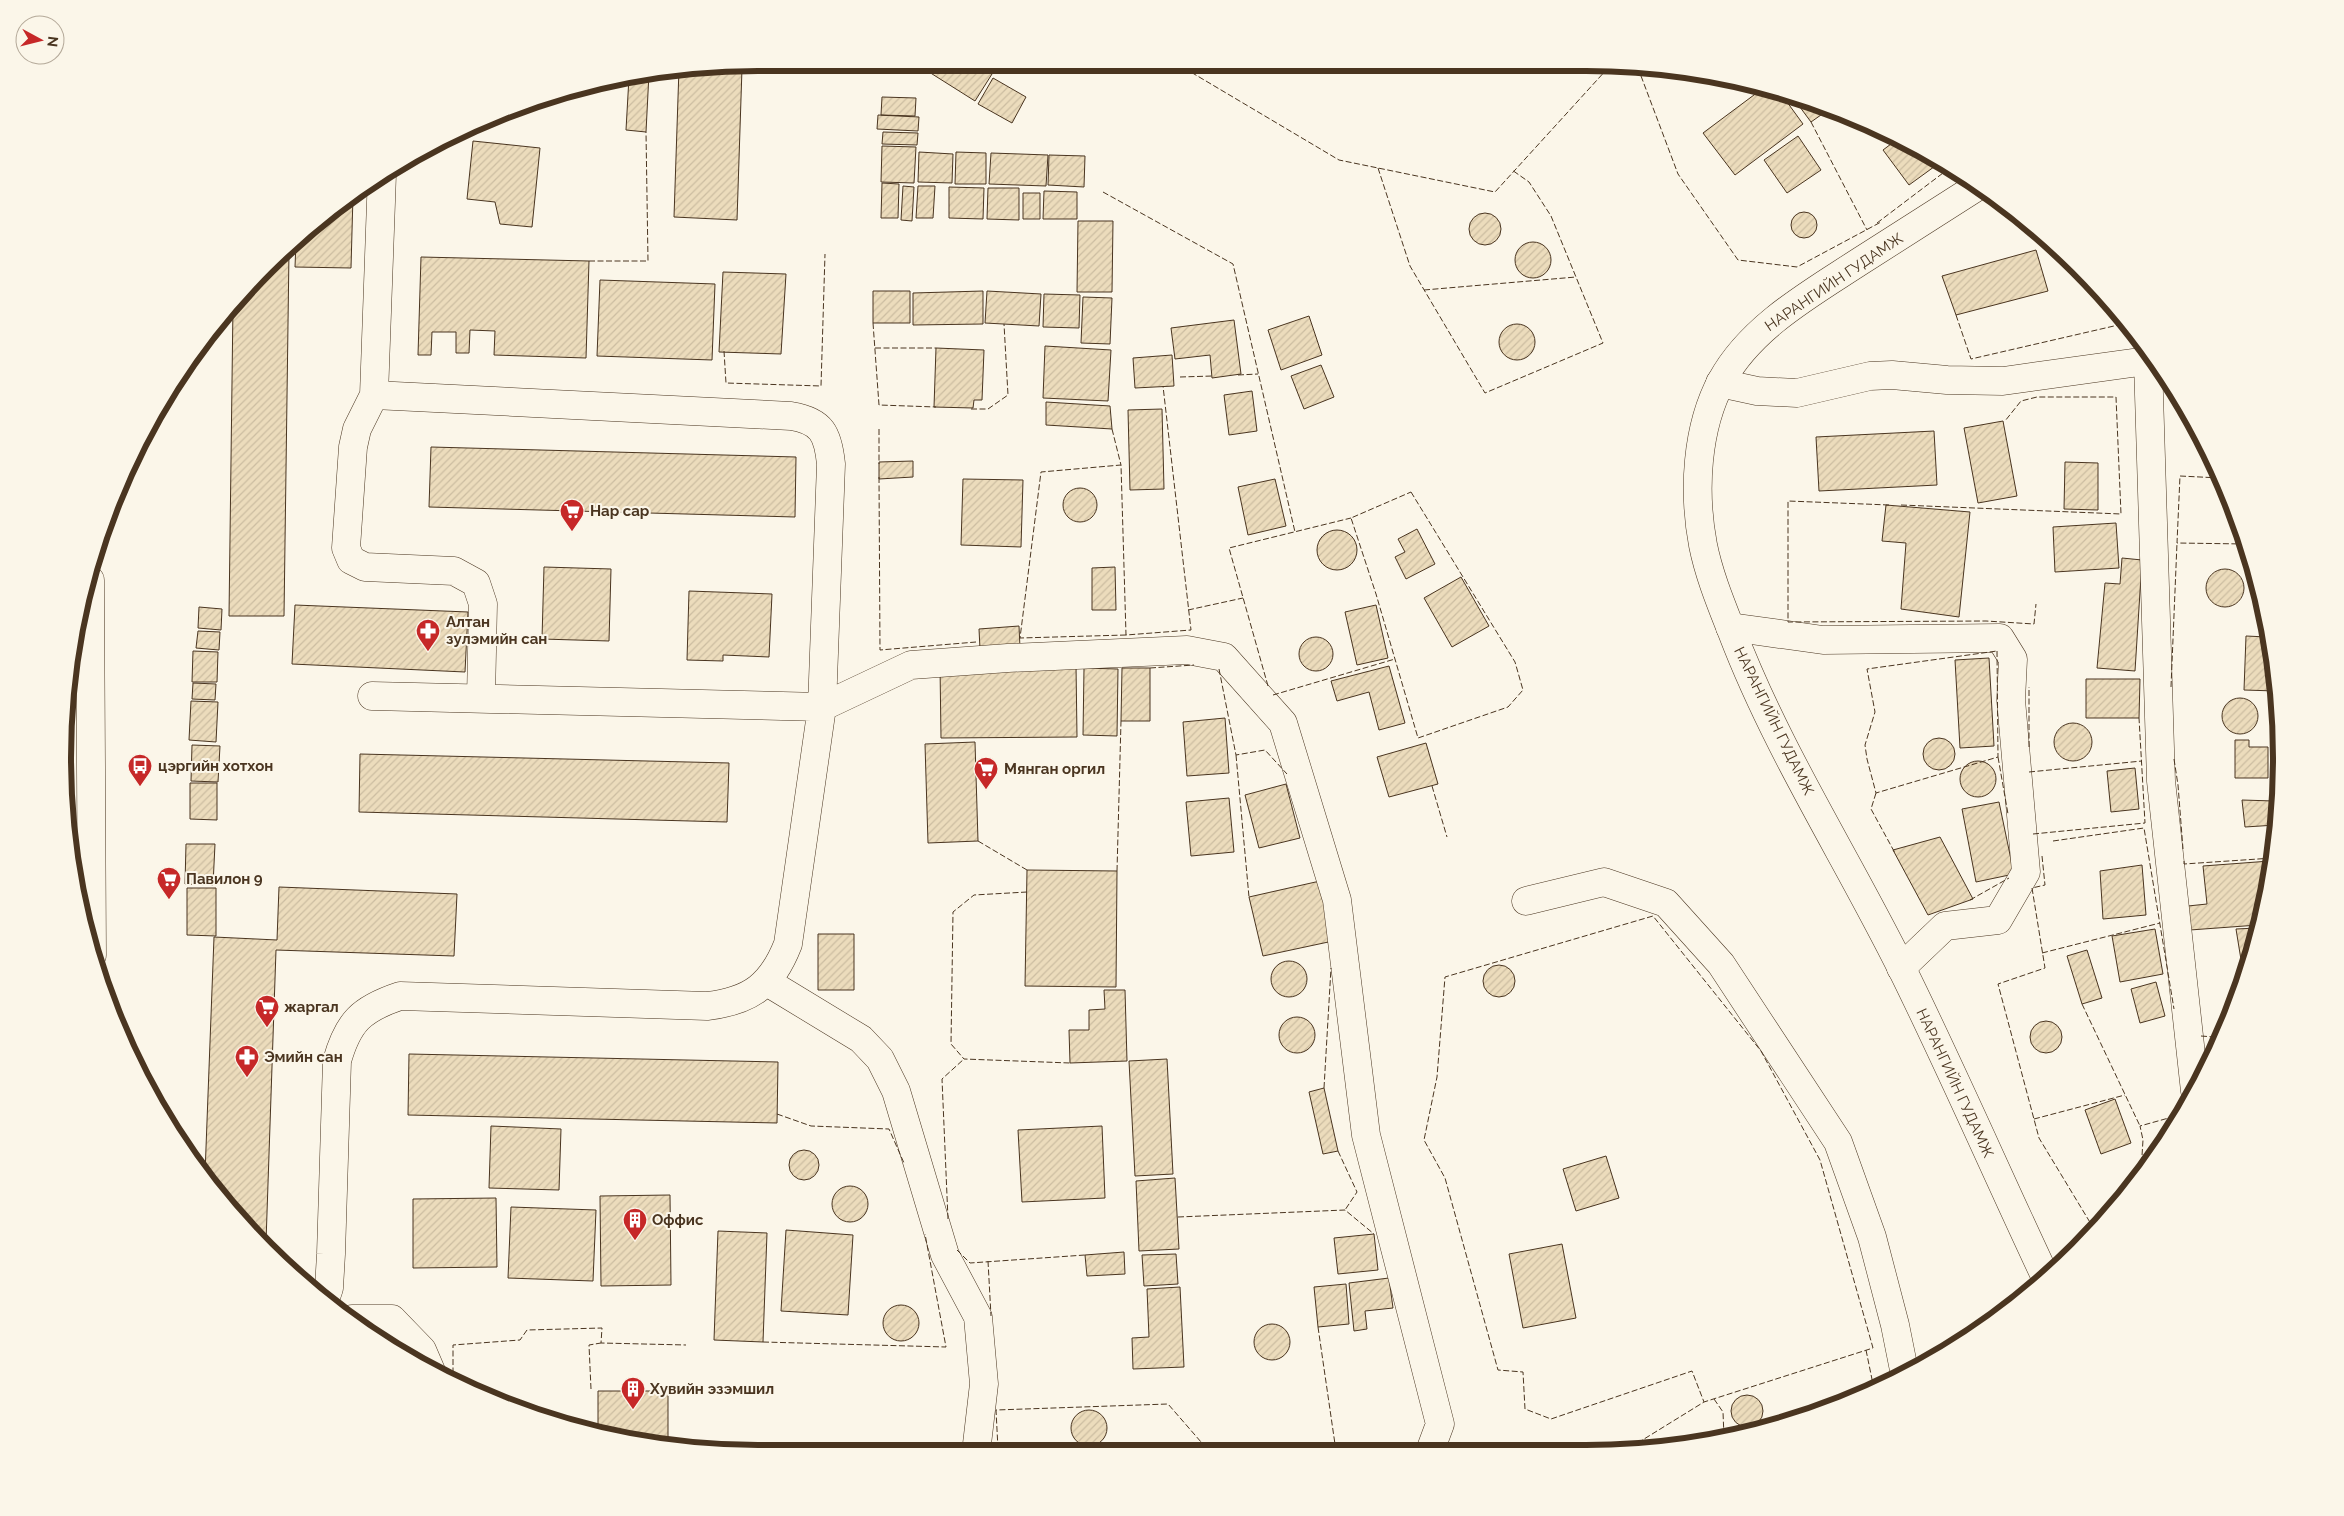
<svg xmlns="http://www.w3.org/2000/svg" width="2344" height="1516" viewBox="0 0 2344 1516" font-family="Raleway,sans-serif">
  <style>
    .building { fill: url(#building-hatch); stroke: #4a3520 }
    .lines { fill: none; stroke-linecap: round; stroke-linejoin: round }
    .street-casing { stroke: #4a3520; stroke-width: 29 }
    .secondary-casing { stroke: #4a3520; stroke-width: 29 }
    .street { stroke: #fbf6e9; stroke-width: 28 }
    .secondary { stroke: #fbf6e9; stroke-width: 28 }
    .fence { stroke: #4a3520; stroke-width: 1; stroke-dasharray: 6 2.5; stroke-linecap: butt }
    .labels { text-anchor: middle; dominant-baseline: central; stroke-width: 4; stroke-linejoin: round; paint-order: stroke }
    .street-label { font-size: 15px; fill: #4a3520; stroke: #fbf6e9 }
    .poi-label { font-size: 15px; font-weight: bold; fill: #4a3520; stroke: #fbf6e9; text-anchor: start }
    .rim { fill: none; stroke: #4a3520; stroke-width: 6 }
  </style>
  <defs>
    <pattern id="building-hatch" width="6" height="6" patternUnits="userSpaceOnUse" patternTransform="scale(1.25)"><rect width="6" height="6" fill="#ecdcbc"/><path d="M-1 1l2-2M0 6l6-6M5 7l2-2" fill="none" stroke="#ccbda1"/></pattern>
  </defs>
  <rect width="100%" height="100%" fill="#fbf6e9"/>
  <!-- building -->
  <path class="building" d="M679 68H742L737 220 674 217Z
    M932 68H984L992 74 975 101 929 72Z
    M649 73 646 132 626 130 629 77Z
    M993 78 1026 97 1012 123 978 104Z
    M1766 86 1779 91 1803 124 1735 175 1703 133Z
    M1791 95 1828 110 1811 122Z
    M882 97 916 98 915 116 881 115Z
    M878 115 919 117 918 131 877 129Z
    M883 132 918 133 917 145 882 144Z
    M1798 136 1821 170 1787 193 1764 160Z
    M1899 138 1938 164 1909 185 1883 150Z
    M473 141 540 148 532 227 500 224 495 202 467 199Z
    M882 146 916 147 914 183 881 182Z
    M919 152 953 154 952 183 918 182Z
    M956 152 986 153V184H955Z
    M991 153 1048 155 1046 186 989 184Z
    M1049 155 1085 156 1084 187 1048 185Z
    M882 183 899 184 898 218H881Z
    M903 186 914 187 912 221 901 220Z
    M918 186H935L933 218H916Z
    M949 187 984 188 983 219 949 218Z
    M988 188H1019V220L987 219Z
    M1044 191 1077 192V219H1043Z
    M1023 193H1040V219H1023Z
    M353 195 351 268 295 267 296 242Z
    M1791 225a13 13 0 1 1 26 0a13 13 0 1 1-26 0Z
    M1469 229a16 16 0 1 1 32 0a16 16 0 1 1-32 0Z
    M1078 221H1113L1112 292H1077Z
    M2032 227 2044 235 2084 277 2080 282Z
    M1515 260a18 18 0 1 1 36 0a18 18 0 1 1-36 0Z
    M2036 250 2048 291 1956 315 1942 276Z
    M285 251H289L284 616H229L233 304 266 266Z
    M421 257 589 261 586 358 494 355 495 331 470 330 469 353H456V332H432L431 355H418Z
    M723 272 786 274 781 354 719 352Z
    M600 280 715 284 712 360 597 356Z
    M2092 286 2109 304 2097 298Z
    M873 291H910V323H873Z
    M983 291V324L913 325V293Z
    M987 291 1041 294 1039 326 985 323Z
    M1044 294 1080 295 1079 328 1043 327Z
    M1083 297 1112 298 1110 344 1081 343Z
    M1309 316 1322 355 1281 370 1268 330Z
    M1234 320 1241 374 1212 378 1210 355 1175 359 1171 328Z
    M1499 342a18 18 0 1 1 36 0a18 18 0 1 1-36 0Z
    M1045 346 1111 350 1108 401 1043 398Z
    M936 348 984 350 982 400H974L973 408 934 407Z
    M1172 355 1174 386 1135 388 1133 358Z
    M1321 365 1334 397 1304 409 1291 376Z
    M1252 391 1257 431 1229 435 1224 395Z
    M1046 402 1110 406 1112 429 1046 425Z
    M1162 409 1164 489 1130 490 1128 410Z
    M2003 421 2017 496 1978 503 1964 428Z
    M1934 431 1937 485 1819 491 1816 437Z
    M431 447 796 457 795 517 429 507Z
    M913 461V477L879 479V462Z
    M2065 462 2098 463V510L2064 509Z
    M963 479 1023 480 1021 547 961 545Z
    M1275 479 1286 526 1248 535 1238 487Z
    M1063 505a17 17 0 1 1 34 0a17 17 0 1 1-34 0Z
    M1886 505 1970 512 1959 617 1901 609 1906 543 1882 541Z
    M2116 523 2119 568 2055 572 2053 527Z
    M1417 529 1435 564 1406 579 1395 557 1405 552 1398 539Z
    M1317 550a20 20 0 1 1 40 0a20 20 0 1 1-40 0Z
    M2122 558 2142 560 2135 671 2097 668 2105 583 2120 584Z
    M544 567 611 569 609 641 542 639Z
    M1115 567 1116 610H1092V568Z
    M2206 588a19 19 0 1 1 38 0a19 19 0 1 1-38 0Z
    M1461 577 1489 626 1452 647 1424 598Z
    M689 591 772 594 769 657 723 655V661L687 660Z
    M295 605 468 612 465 672 292 664Z
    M1376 605 1388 658 1357 665 1345 612Z
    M199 607 222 609 221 630 198 628Z
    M1019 626 1020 648 980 649 979 629Z
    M198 631 220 632 219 650 196 648Z
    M2246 636 2267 637 2276 691 2244 690Z
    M1299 654a17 17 0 1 1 34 0a17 17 0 1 1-34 0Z
    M193 651 218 652 217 682H192Z
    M1989 658 1994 746 1960 748 1955 660Z
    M1076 665 1077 737 941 738 940 666Z
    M1389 666 1405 723 1379 730 1369 692 1337 701 1331 681Z
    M1084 668 1118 669 1117 736 1083 735Z
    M1122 668H1150V721H1121Z
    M2086 679H2140L2139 718H2086Z
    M193 683 216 684 215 700 192 699Z
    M2222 716a18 18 0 1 1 36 0a18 18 0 1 1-36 0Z
    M191 701 218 702 216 742 189 740Z
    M1225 718 1229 773 1187 776 1183 722Z
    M2054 742a19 19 0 1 1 38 0a19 19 0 1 1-38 0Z
    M1923 754a16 16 0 1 1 32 0a16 16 0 1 1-32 0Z
    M2235 740H2249V747H2268V778H2235Z
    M975 742 978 841 928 843 925 744Z
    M1426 743 1438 784 1389 797 1377 757Z
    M192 745 220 746 218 782 191 781Z
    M360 754 729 763 727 822 359 812Z
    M1960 779a18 18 0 1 1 36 0a18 18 0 1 1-36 0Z
    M2135 768 2139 809 2111 812 2107 771Z
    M190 783H217V820L190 819Z
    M1286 784 1300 838 1259 848 1245 795Z
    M1229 798 1234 852 1191 856 1186 802Z
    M2242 800 2274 801 2276 825 2245 827Z
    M1999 802 2014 874 1976 882 1962 809Z
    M1940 837 1973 899 1928 915 1893 850Z
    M186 844H215L213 885 185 884Z
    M2270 861V870L2258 925 2190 930 2188 906 2207 904 2203 866Z
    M2142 865 2146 915 2103 919 2100 871Z
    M1027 870 1117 871 1116 987 1025 986Z
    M1320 881 1333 941 1263 956 1249 897Z
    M279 887 457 894 454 956 276 950 266 1242 205 1174 214 937 277 940Z
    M187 888H216V936L187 935Z
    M2257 928 2247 972H2243L2236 929Z
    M2155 929 2163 974 2120 982 2112 936Z
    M818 934H854V990H818Z
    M2087 950 2102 998 2082 1004 2067 956Z
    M1271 979a18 18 0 1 1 36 0a18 18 0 1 1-36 0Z
    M1483 981a16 16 0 1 1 32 0a16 16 0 1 1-32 0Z
    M2156 982 2165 1016 2140 1023 2131 989Z
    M1104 990H1125L1127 1061 1070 1063 1069 1030H1089V1010L1105 1009Z
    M1279 1035a18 18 0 1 1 36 0a18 18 0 1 1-36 0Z
    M2030 1037a16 16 0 1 1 32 0a16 16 0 1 1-32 0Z
    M409 1054 778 1062 777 1123 408 1115Z
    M1167 1059 1173 1174 1135 1176 1129 1061Z
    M1324 1088 1338 1151 1323 1154 1309 1092Z
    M2115 1099 2131 1143 2101 1154 2085 1110Z
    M491 1126 561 1129 559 1190 489 1188Z
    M1102 1126 1105 1198 1022 1202 1018 1130Z
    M789 1165a15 15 0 1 1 30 0a15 15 0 1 1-30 0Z
    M1606 1156 1619 1198 1576 1211 1563 1169Z
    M1175 1178 1179 1249 1139 1251 1136 1181Z
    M832 1204a18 18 0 1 1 36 0a18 18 0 1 1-36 0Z
    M670 1195 671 1285 601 1286 600 1196Z
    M496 1198 497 1267 413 1268V1199Z
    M511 1207 596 1210 593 1281 508 1278Z
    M786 1230 853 1235 848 1315 781 1311Z
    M718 1231 767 1233 763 1342 714 1340Z
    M1374 1234 1378 1270 1338 1274 1334 1238Z
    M1562 1244 1576 1318 1523 1328 1509 1254Z
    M1124 1252 1125 1274 1087 1276 1085 1255Z
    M1176 1254 1178 1284 1144 1286 1142 1255Z
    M1389 1278 1393 1308 1365 1311 1367 1329 1354 1331 1349 1283Z
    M1346 1284 1349 1324 1318 1327 1314 1287Z
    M1180 1287 1184 1367 1133 1369 1132 1338 1149 1337 1147 1289Z
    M883 1323a18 18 0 1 1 36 0a18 18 0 1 1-36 0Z
    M1254 1342a18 18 0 1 1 36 0a18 18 0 1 1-36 0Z
    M598 1391H668V1441L645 1442 598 1429Z
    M1731 1411a16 16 0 1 1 32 0a16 16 0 1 1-32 0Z
    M1071 1428a18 18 0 1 1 36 0a18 18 0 1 1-36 0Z"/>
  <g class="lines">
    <defs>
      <path id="street" d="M382 174 374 395 357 429 353 447 346 548 351 560 365 567 454 571 476 583 483 604 481 698
        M2148 362 2161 781 2195 1091
        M1720 383 1757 391 1797 393 1870 376 1892 375 1947 380 2003 381 2154 360
        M1730 627 1823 640 2000 638 2013 659 2011 700 2026 872 1998 920 1945 926 1901 968
        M372 696 822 707 911 665 1008 658 1187 650 1224 657 1283 723 1337 900 1366 1135 1440 1424 1430 1451
        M1526 901 1604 882 1666 903 1721 964 1838 1142 1872 1237 1895 1325 1905 1375
        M767 982 861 1039 880 1059 896 1091 945 1255 978 1317 984 1384 977 1444 979 1449
        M325 1300 329 1288 331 1254 337 1061C348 1022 361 1009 400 996L707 1006C751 1001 772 985 788 944L822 707 831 464C828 434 822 421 791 416L374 395
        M352 1319H392L422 1350 431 1371"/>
      <path id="secondary" d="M1975 188C1936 213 1898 237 1859 262 1810 294 1751 327 1722 380 1696 428 1693 492 1703 545 1709 575 1721 604 1732 632 1777 750 1846 856 1902 969 1952 1070 1997 1174 2045 1276
        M90 580 92 955"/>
    </defs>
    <!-- street casing -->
    <use href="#street" class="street-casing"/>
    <!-- secondary casing -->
    <use href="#secondary" class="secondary-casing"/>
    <!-- street -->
    <use href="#street" class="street"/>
    <!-- secondary -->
    <use href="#secondary" class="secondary"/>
    <!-- fence -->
    <path class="fence" d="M1184 68 1339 160 1495 192 1608 68
      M1638 68 1678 174 1738 260 1797 267 1881 222
      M1811 122 1867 230
      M1378 168 1410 266 1485 393 1603 343 1551 216 1529 182 1512 170
      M1103 192 1233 264 1295 532
      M1877 223 1947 170
      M589 261H648L646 132
      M1424 290 1576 277
      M1956 315 1971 359 2127 323
      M873 323 879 405 936 407
      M875 348H936
      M724 351 726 383 821 386 825 254
      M1238 375 1258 374
      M1180 377 1213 376
      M971 409H988L1008 395 1004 324
      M879 429V464
      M1112 429 1121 465
      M879 477 880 650 976 642
      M2220 478 2180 476 2177 543 2245 544
      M1411 492 1515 662 1523 690 1508 707 1418 738 1376 594 1351 518Z
      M1889 505 1788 501V622L1986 621 2034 624 2036 604
      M1901 505 2121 514 2116 397H2037L2021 401 2005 421
      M1188 610 1243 598
      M1126 635 1020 638 1041 472 1121 465 1126 635 1191 630 1163 386
      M1997 651 1998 757 1876 793 1867 759 1865 745 1875 712 1867 669Z
      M1150 668 1194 665
      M1219 669 1236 755 1265 750 1287 774
      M1268 686 1229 548 1351 518
      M2171 687 2177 543
      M1273 695 1395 659
      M2029 747V687
      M1236 755 1249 897
      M1998 757 2008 814
      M2174 759 2178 785 2183 849
      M2029 772 2142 761
      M1432 786 1447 837
      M1876 793 1871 809 1895 853
      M2275 804 2273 738 2278 702
      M2033 834 2145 823 2139 718
      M978 841 1027 870
      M2053 841 2144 828 2174 1009
      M2042 856 2045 885 2032 888 2045 968 1998 984 2039 1138 2091 1224 2107 1218
      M2184 861V864L2273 858
      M1117 871 1121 721
      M1027 892 974 895 953 912 951 1044 964 1059 1070 1063
      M1970 900 2009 878
      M2042 953 2160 923
      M2082 1004 2140 1126
      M2201 1036 2214 1037 2216 1045
      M1324 1088 1331 968
      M2186 1098 2188 1107
      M777 1114 811 1126 889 1129 904 1163
      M2034 1119 2125 1095
      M1338 1151 1357 1192 1345 1210
      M2141 1172 2143 1140 2140 1126 2183 1114
      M1178 1217 1345 1210 1374 1234
      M948 1219 942 1079 964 1059
      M957 1250 970 1263 1085 1255
      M988 1261 991 1316
      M1318 1327 1336 1451
      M763 1342 946 1347 925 1234
      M1866 1350 1874 1389
      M453 1382V1345L520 1340 527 1330 602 1328 601 1343 686 1345
      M591 1389 589 1345 601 1343
      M1714 1399 1723 1412 1724 1437
      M998 1449 996 1410 1168 1404 1208 1450
      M1623 1452 1704 1402 1873 1348 1820 1160 1761 1051 1653 916 1445 977 1437 1077 1424 1140 1445 1178 1498 1370 1523 1372 1525 1409 1551 1419 1692 1371 1704 1402"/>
  </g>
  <!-- icons -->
  <defs>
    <symbol id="supermarket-pin" viewBox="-11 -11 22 30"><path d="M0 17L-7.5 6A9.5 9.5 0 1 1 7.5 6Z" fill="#c62828" stroke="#fbf6e9"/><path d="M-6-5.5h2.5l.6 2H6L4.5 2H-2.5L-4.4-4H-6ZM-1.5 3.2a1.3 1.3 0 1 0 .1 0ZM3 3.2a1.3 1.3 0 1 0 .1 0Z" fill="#fff"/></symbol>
    <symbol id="pharmacy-pin" viewBox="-11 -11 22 30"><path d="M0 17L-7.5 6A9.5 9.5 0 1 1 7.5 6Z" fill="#c62828" stroke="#fbf6e9"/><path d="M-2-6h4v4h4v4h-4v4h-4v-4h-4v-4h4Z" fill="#fff"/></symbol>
    <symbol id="bus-pin" viewBox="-11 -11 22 30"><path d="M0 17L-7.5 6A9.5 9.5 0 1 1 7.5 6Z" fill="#c62828" stroke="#fbf6e9"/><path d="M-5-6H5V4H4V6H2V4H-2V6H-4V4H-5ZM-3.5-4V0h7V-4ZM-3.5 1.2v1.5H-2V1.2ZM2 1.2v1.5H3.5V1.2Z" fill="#fff"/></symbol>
    <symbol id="building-pin" viewBox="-11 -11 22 30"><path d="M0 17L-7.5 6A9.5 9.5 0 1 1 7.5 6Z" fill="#c62828" stroke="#fbf6e9"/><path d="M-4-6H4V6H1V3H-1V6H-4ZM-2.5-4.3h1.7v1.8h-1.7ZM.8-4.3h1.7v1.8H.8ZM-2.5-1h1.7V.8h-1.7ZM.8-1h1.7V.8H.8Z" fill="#fff"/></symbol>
  </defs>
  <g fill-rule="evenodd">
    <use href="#supermarket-pin" x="558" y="497" width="28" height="38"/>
    <use href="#pharmacy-pin" x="414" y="617" width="28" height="38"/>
    <use href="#bus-pin" x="126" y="752" width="28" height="38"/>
    <use href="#supermarket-pin" x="972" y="755" width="28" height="38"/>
    <use href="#supermarket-pin" x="155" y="865" width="28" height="38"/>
    <use href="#supermarket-pin" x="253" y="993" width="28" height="38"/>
    <use href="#pharmacy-pin" x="233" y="1043" width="28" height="38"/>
    <use href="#building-pin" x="621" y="1206" width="28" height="38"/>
    <use href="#building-pin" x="619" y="1375" width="28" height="38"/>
  </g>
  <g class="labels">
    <!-- street labels -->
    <g class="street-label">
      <text transform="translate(1834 282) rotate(-34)">НАРАНГИЙН ГУДАМЖ</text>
      <text transform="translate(1774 721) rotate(64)">НАРАНГИЙН ГУДАМЖ</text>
      <text transform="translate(1955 1083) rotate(65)">НАРАНГИЙН ГУДАМЖ</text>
    </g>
    <!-- poi labels -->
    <g class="poi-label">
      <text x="590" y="511">Нар сар</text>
      <text x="446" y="622">Алтан<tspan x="446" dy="17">зулэмийн сан</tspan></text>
      <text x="158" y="766">цэргийн хотхон</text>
      <text x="1004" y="769">Мянган оргил</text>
      <text x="186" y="879">Павилон 9</text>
      <text x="284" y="1007">жаргал</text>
      <text x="264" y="1057">Эмийн сан</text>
      <text x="652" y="1220">Оффис</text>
      <text x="650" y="1389">Хувийн эзэмшил</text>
    </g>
  </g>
  <!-- crop -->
  <path d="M0 0H2344V1516H0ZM758 71H1586A687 687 0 0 1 2273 758V758A687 687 0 0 1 1586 1445H758A687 687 0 0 1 71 758V758A687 687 0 0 1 758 71Z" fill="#fbf6e9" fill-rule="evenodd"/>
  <path class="rim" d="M758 71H1586A687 687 0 0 1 2273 758V758A687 687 0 0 1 1586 1445H758A687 687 0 0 1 71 758V758A687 687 0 0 1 758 71Z"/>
  <!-- north arrow -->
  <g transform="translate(40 40) rotate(97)"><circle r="24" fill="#fbf6e9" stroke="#b4a999"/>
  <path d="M0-4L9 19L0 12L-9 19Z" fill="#c62828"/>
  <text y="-8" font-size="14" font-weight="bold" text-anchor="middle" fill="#4a3520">N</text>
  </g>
</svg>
